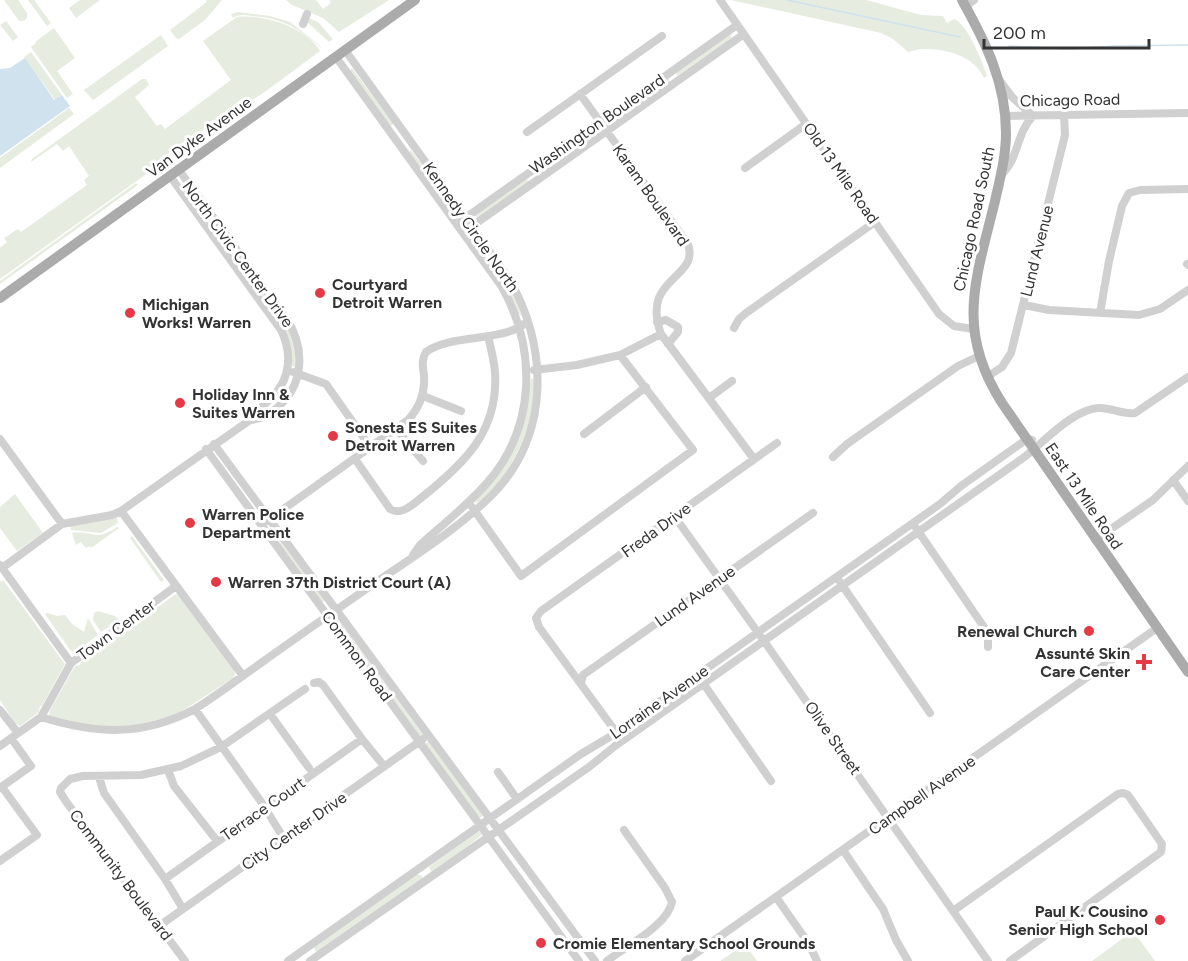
<svg xmlns="http://www.w3.org/2000/svg" width="1188" height="961" viewBox="0 0 1188 961" font-family="Figtree,sans-serif">
  <style>
    .green { fill: #e6ecdf }
    .water { fill: #cfe2ee }
    .lines { fill: none; stroke-linecap: round; stroke-linejoin: round }
    .stream { stroke: #cfe2ee; stroke-width: 1.5 }
    .minor { stroke: #d0d0d0; stroke-width: 8 }
    .major { stroke: #ababab; stroke-width: 10 }
    .poi-dot { fill: #e63946; stroke: #fff; stroke-width: 2 }
    .labels { text-anchor: middle; dominant-baseline: central; stroke-width: 6; stroke-linejoin: round; paint-order: stroke }
    .street-label { font-size: 16px; fill: #333; stroke: #fff }
    .poi-label { font-size: 16px; font-weight: bold; fill: #333; stroke: #fff; text-anchor: start }
  </style>
  <rect width="100%" height="100%" fill="#fff"/>
  <!-- green -->
  <path class="green" d="M4 0H18L27 13V18L24 21H19Z
    M28 0H34L51 23 47 26Z
    M80 0H100L76 18 69 8Z
    M206 0H222L205 20 179 39 176 38 170 30 207 2Z
    M286 0H316L323 9 331 3 329 0H389L339 32 323 18 292 5Z
    M731 0H866L921 15 943 16 947 23 954 19C967 23 983 63 987 76L984 78C974 55 944 48 922 49 917 49 913 51 908 52L893 39 881 33Z
    M238 12 270 16 290 22 318 44 322 48C299 29 284 18 252 16 245 15 239 14 233 18L231 14Z
    M237 17C263 14 306 27 320 51 295 69 270 90 244 105 215 122 165 150 145 175L0 279V248L7 242 4 238 18 229 21 232 87 185 84 180 89 176 69 146 63 151 57 144 31 162 32 159 142 79H146L149 85 135 97 157 126 161 124 165 129 231 80 203 41Z
    M309 18 318 22 333 39 329 42 307 22Z
    M6 21 18 37 13 41 0 25Z
    M54 28 75 58 57 71 73 94 67 98 31 47 36 43 35 42Z
    M730 34 732 38 677 76 676 72Z
    M161 35 168 46 93 100 84 90Z
    M31 52 62 95 55 100 24 57Z
    M352 68 393 123V125L390 126 350 70Z
    M668 78 670 82 611 124 607 122Z
    M69 108 74 114 0 168V158Z
    M411 150 460 216 458 219 456 218 409 153Z
    M527 179 529 182 478 218 475 215Z
    M136 183 138 185 0 284V281Z
    M186 186 221 234 220 236 183 187Z
    M492 260 516 296 521 315 518 314 488 262Z
    M249 277H252L286 323 294 339 296 367 292 366V358Z
    M534 378 536 380C534 393 533 406 530 418 524 445 501 490 476 503L475 501 525 418 531 379Z
    M15 494 43 533 17 551 0 528V507Z
    M117 518 118 523 101 533 71 530 70 526Z
    M117 527 119 528 91 548 90 546 86 548 81 542 76 545 72 533C93 530 95 542 117 527Z
    M275 533 325 599 324 601 322 602 273 534Z
    M132 536 164 580 161 582 130 538Z
    M3 580 65 664 42 706H40L39 712 20 726 14 722 0 700V582Z
    M176 594H179L234 670 235 674 233 678 187 708 172 716 139 725 102 728 49 716 50 710 75 666 80 665 81 662Z
    M98 611 115 616 119 620 101 632 93 620 94 613Z
    M47 613 57 616 65 615 72 624 84 632 88 618 98 635 75 652 70 650 45 614Z
    M338 619 423 735 420 736 336 623Z
    M428 741 484 815 479 818 425 744Z
    M478 830 482 835C468 845 446 867 431 872L429 867Z
    M417 874 422 876V879L317 952 315 951 314 947Z
    M1133 931 1155 961H1092Z
    M745 944 757 961H720Z"/>
  <!-- water -->
  <path class="water" d="M25 58 54 100 62 95 70 106 0 156V69L10 68Z"/>
  <g class="lines">
    <!-- stream -->
    <path class="stream" d="M787 0 960 37
      M1009 46 1068 49 1114 46 1188 45"/>
    <!-- minor -->
    <path class="minor" d="M720 0 939 314 954 326 973 329
      M966 6 974 0
      M303 24 307 14
      M336 57 502 287C537 350 536 427 487 483 467 506 442 525 420 545L413 555
      M1000 81 1012 97 1033 116
      M580 94 688 244C700 280 640 276 661 334L754 459
      M1005 116 1188 113
      M527 132 662 36
      M745 168 806 124
      M179 170 286 318C305 347 305 383 278 407 269 415 262 419 250 420
      M1001 175C1019 159 1016 133 1033 116
      M461 221 737 25
      M468 229 744 34
      M1187 264 1188 265
      M1024 305 1049 310 1139 315 1160 309 1188 290
      M1100 313 1109 261 1122 206 1129 193 1140 190 1188 189
      M657 322 666 320 678 327V332L668 344
      M734 328 739 319 746 313 875 222
      M534 370 577 365 620 355 661 334
      M293 372 326 384 371 448
      M987 377 1002 367 1011 353 1065 135 1064 115
      M423 396 461 411
      M709 398 732 381
      M397 430 423 461
      M584 434 646 387
      M0 439 62 524
      M214 444 595 961
      M206 449 579 961
      M833 457 847 444 958 366 979 356
      M355 459 390 509C401 516 412 505 421 498 464 464 499 431 495 372 494 360 491 348 488 336
      M1173 480 1188 501
      M472 507 521 576 693 450 620 355
      M121 511 243 676
      M675 517 764 641 988 961
      M267 521 408 420C420 407 425 393 424 376 423 367 421 360 426 352 450 334 501 342 524 324
      M916 528 988 633V647
      M1095 540 1153 500 1188 466
      M0 565 71 663
      M2 568 62 524 112 515 121 511 250 420C256 410 265 405 273 396 291 378 292 352 281 330L170 176
      M840 582 930 713
      M701 680 771 781
      M314 683 319 682 323 685 362 739 384 766
      M581 683 583 675 813 513
      M195 709 262 803
      M0 710 18 733
      M270 714 309 768
      M41 717C96 734 142 737 195 709 213 698 230 685 247 673 282 648 317 623 352 599 398 566 450 536 491 496 551 436 549 346 508 277L345 50
      M616 732 539 627 536 618 541 611 777 443
      M0 746 41 717 71 663 176 586
      M168 770 174 786 214 837
      M498 772 517 799
      M99 777 104 793 165 879 183 909
      M0 788 31 766 11 738
      M265 808 283 837
      M843 850 883 909 896 940 908 961
      M0 861 37 835 2 787
      M165 879 362 739
      M776 897 809 944 817 961
      M953 911 1118 794 1123 793 1128 795 1162 844 1161 852 1010 961
      M159 926 423 739
      M185 961 67 803 60 792 61 788 70 779 83 776 141 775 181 766 221 747 305 689
      M288 961 581 754 608 738 940 504 961 486 1027 439 1032 440
      M310 961 589 767 615 746 1023 458C1043 443 1072 410 1098 408 1111 407 1122 415 1135 413L1188 377
      M607 961C625 947 668 925 672 902L665 888 624 830
      M685 961 1157 628"/>
    <!-- major -->
    <path class="major" d="M962 0C986 43 1006 83 1006 133 1006 156 1000 179 995 201 976 279 955 330 1002 403L1188 672
      M0 298 415 0"/>
  </g>
  <!-- markers -->
  <g class="poi-dot">
    <circle cx="320" cy="293" r="6"/>
    <circle cx="130" cy="313" r="6"/>
    <circle cx="180" cy="403" r="6"/>
    <circle cx="333" cy="436" r="6"/>
    <circle cx="190" cy="523" r="6"/>
    <circle cx="216" cy="582" r="6"/>
    <circle cx="1089" cy="631" r="6"/>
    <path d="M1141 653h6v6h6v6h-6v6h-6v-6h-6v-6h6z"/>
    <circle cx="1160" cy="920" r="6"/>
    <circle cx="541" cy="943" r="6"/>
  </g>
  <g class="labels">
    <!-- street labels -->
    <g class="street-label">
      <text transform="translate(1070 100) rotate(-1)">Chicago Road</text>
      <text transform="translate(597 124) rotate(-35)">Washington Boulevard</text>
      <text transform="translate(199 137) rotate(-36)">Van Dyke Avenue</text>
      <text transform="translate(841 173) rotate(55)">Old 13 Mile Road</text>
      <text transform="translate(651 195) rotate(55)">Karam Boulevard</text>
      <text transform="translate(974 219) rotate(-78)">Chicago Road South</text>
      <text transform="translate(471 227) rotate(55)">Kennedy Circle North</text>
      <text transform="translate(1037 251) rotate(-76)">Lund Avenue</text>
      <text transform="translate(238 254) rotate(54)">North Civic Center Drive</text>
      <text transform="translate(1084 496) rotate(56)">East 13 Mile Road</text>
      <text transform="translate(656 530) rotate(-36)">Freda Drive</text>
      <text transform="translate(695 596) rotate(-35)">Lund Avenue</text>
      <text transform="translate(116 630) rotate(-36)">Town Center</text>
      <text transform="translate(357 656) rotate(54)">Common Road</text>
      <text transform="translate(659 702) rotate(-35)">Lorraine Avenue</text>
      <text transform="translate(833 738) rotate(55)">Olive Street</text>
      <text transform="translate(922 795) rotate(-35)">Campbell Avenue</text>
      <text transform="translate(263 809) rotate(-35)">Terrace Court</text>
      <text transform="translate(294 831) rotate(-35)">City Center Drive</text>
      <text transform="translate(121 875) rotate(53)">Community Boulevard</text>
    </g>
    <!-- poi labels -->
    <g class="poi-label">
      <text x="332" y="284">Courtyard<tspan x="332" dy="18">Detroit Warren</tspan></text>
      <text x="142" y="304">Michigan<tspan x="142" dy="18">Works! Warren</tspan></text>
      <text x="192" y="394">Holiday Inn &amp;<tspan x="192" dy="18">Suites Warren</tspan></text>
      <text x="345" y="427">Sonesta ES Suites<tspan x="345" dy="18">Detroit Warren</tspan></text>
      <text x="202" y="514">Warren Police<tspan x="202" dy="18">Department</tspan></text>
      <text x="228" y="582">Warren 37th District Court (A)</text>
      <text x="1077" y="631" text-anchor="end">Renewal Church</text>
      <text x="1130" y="653" text-anchor="end">Assunté Skin<tspan x="1130" dy="18">Care Center</tspan></text>
      <text x="1148" y="911" text-anchor="end">Paul K. Cousino<tspan x="1148" dy="18">Senior High School</tspan></text>
      <text x="553" y="943">Cromie Elementary School Grounds</text>
    </g>
  </g>
  <!-- scale -->
  <path d="M984 39v9h165v-9" fill="none" stroke="#333333" stroke-width="3"/>
  <text x="993" y="39" font-size="18" fill="#333333" stroke="#ffffff" stroke-width="4.5" paint-order="stroke">200 m</text>
</svg>
